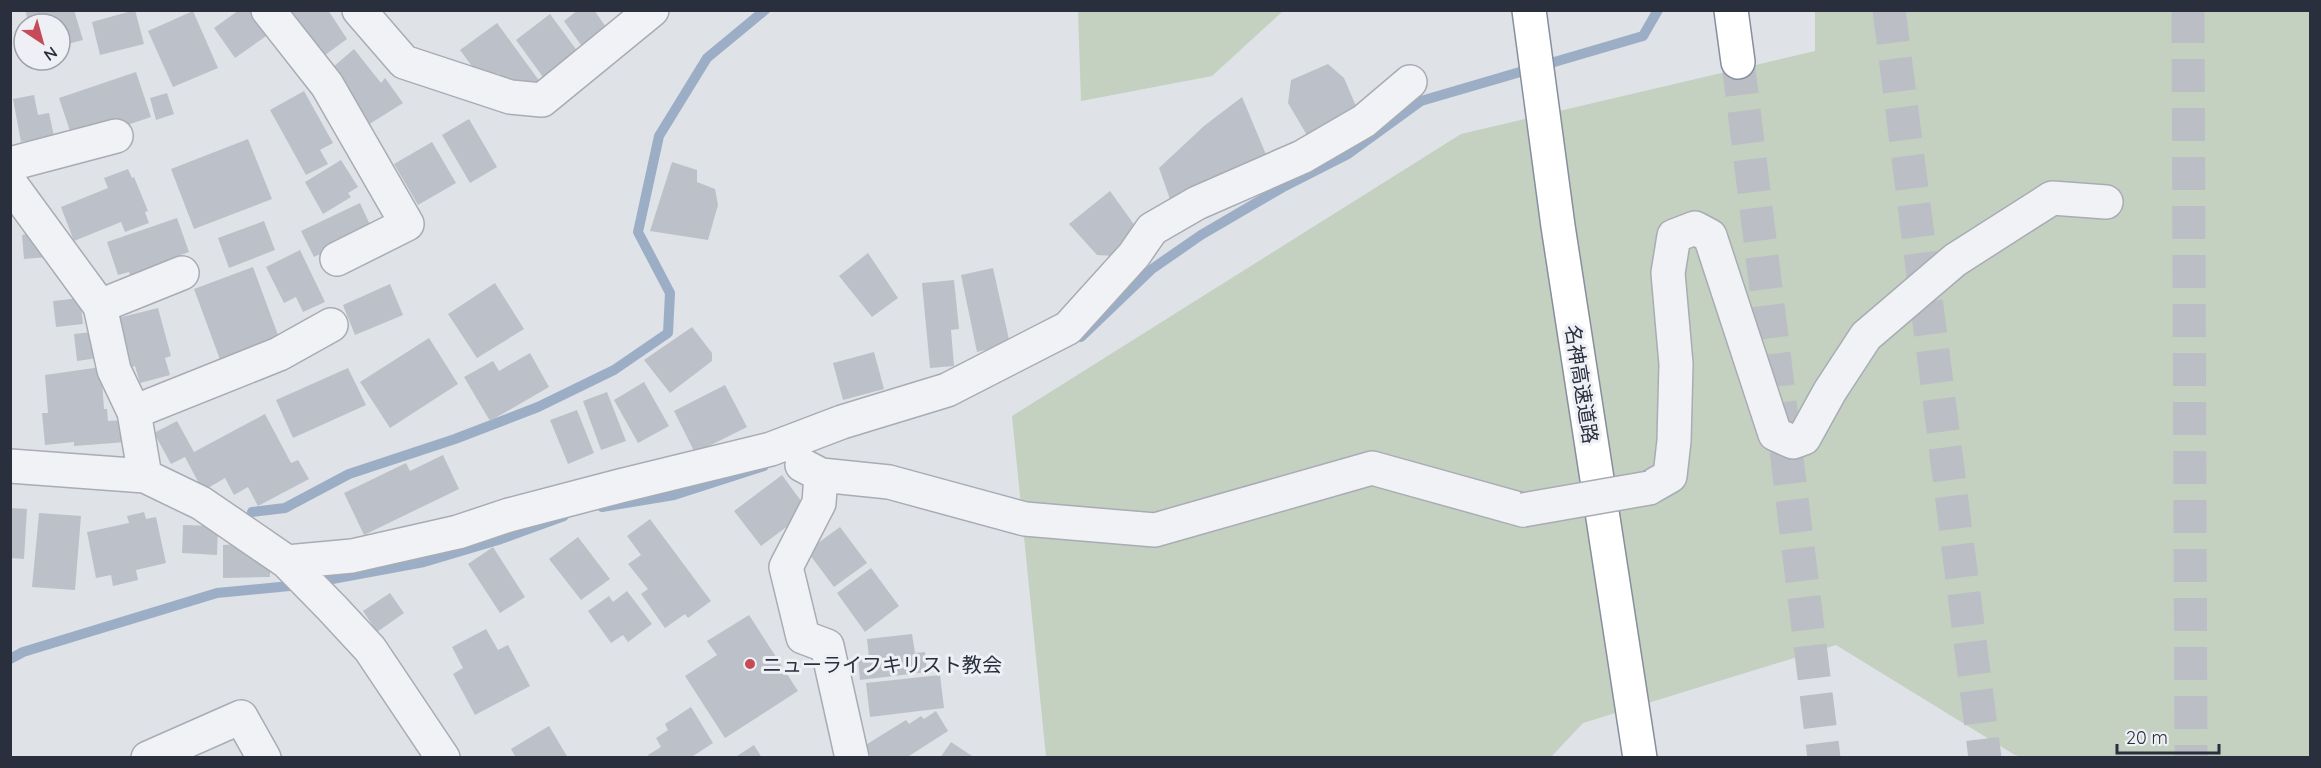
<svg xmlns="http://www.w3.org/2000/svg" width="2321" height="768" viewBox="0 0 2321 768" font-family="Quicksand,'Noto Sans JP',sans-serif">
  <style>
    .green { fill: #c4d0c0 }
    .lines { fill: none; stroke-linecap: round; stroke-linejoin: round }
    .stream { stroke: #9caec5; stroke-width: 10 }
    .building { fill: #bcc1c9 }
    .highway-tunnel { stroke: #bbbec5; stroke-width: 33; stroke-dasharray: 33 16; stroke-linecap: butt }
    .street-casing { stroke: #a8acb4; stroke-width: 36 }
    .highway-casing { stroke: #878e9d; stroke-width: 36 }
    .street { stroke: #f1f2f6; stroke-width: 33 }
    .highway { stroke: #fff; stroke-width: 33 }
    .street-bridge-casing { stroke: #a8acb4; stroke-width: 36; stroke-linecap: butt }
    .street-bridge { stroke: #f1f2f6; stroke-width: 33 }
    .poi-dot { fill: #c44b57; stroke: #eef0f5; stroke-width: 2 }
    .labels { text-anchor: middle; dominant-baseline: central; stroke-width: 6; stroke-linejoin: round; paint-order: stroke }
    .street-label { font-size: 20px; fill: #292f3d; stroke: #eef0f5 }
    .poi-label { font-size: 20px; fill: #292f3d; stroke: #eef0f5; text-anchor: start }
  </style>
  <rect width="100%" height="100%" fill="#dfe2e7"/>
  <!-- green -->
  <path class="green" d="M1078 11V10L1283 11 1212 76 1081 101Z
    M1815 11H2310V757H2023L2015 755 1836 645 1583 723 1551 757H1046L1012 416 1461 134 1815 51Z"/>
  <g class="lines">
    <!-- stream -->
    <path class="stream" d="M1081 337 1152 269 1201 235 1285 186 1348 154 1421 101 1643 36 1658 10
      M602 507 674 495 764 466
      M252 512 285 508 349 474 455 439 538 407 614 370 668 333 670 293 638 232 659 136 707 58 765 10
      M316 582 424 562 498 540 564 516
      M10 659 23 652 217 593 300 585"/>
  </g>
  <!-- building -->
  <path class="building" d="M25 10H74L83 40 60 46V24H29Z
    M135 10 144 44 100 55 92 22Z
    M239 10H253L269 34 235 58 214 28Z
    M290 10H328L347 39 321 58Z
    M578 10H594L606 27 581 45 564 21Z
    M193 11 218 68 173 87 148 31Z
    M550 14 578 52 543 77 516 40Z
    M497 23 543 86 512 92 498 73 491 79 482 69 477 73 460 50Z
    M354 49 381 83 385 78 403 103 368 125 333 67Z
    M1328 64 1344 78 1359 113 1311 142 1288 103 1291 80Z
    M136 72 151 117 74 143 59 98Z
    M304 91 333 143 320 150 328 164 306 175 270 110Z
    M167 93 174 114 156 120 150 98Z
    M34 95 38 115 49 113 54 136 21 142 13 99Z
    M1242 97 1270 164 1171 202 1159 168 1204 126Z
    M469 119 497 167 470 183 442 135Z
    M248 139 272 199 194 229 171 169Z
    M432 142 456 183 418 205 394 164Z
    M341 160 358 187 348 193 351 197 323 214 305 182Z
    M672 162 697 170V182L715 189 718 205 708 240 650 231Z
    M128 169 132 178 134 177 148 211 145 212 149 223 125 232 121 222 74 241 61 207 108 188 104 178Z
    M1110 191 1138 230 1114 256 1097 255 1069 224Z
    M360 203 372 229 314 257 301 231Z
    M177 218 189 252 169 259 174 272 133 285 129 272 118 275 107 242Z
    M264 221 275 250 229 268 218 238Z
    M41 232 59 256 24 259 22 235Z
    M300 250 325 302 303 312 296 297 284 303 266 267Z
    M868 253 898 298 872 317 839 276Z
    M253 267 281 343 222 365 194 289Z
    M993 268 1010 344 977 352 961 275Z
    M954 280 959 329 951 330 954 366 930 368 922 283Z
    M495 283 524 329 477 358 448 314Z
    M390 284 403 315 355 335 343 305Z
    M80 298 83 324 56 327 53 301Z
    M158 308 171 356 165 358 170 375 140 383 135 366 132 367 118 318Z
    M692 327 712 353V361L670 393 644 360Z
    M101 331 105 357 77 361 74 334Z
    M429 338 458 384 390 428 360 382Z
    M874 352 884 389 843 400 833 363Z
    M530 353 549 387 490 421 464 377 493 361 499 371Z
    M101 367 104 409H107L108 421 124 420 127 442 74 446V442L45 445 42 413H48L45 375Z
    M348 368 366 405 293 438 276 400Z
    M644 382 669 426 638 443 614 400Z
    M725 385 747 427 695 453 674 411Z
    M607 392 626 441 601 450 583 401Z
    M577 410 594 453 568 464 550 420Z
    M265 414 291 463 298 460 309 479 258 506 248 487 234 495 225 478 203 491 185 457 171 464 154 433 177 421 194 452Z
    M443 455 459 489 364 535 344 493 406 463 410 471Z
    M782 475 804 505 793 514 797 519 761 546 734 511Z
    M10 508 27 509 24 559 10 558Z
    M144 512 146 519 156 517 166 563 136 570 138 580 113 586 111 575 96 578 87 532 129 523 127 516Z
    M39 513 81 516 75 590 32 587Z
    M650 519 711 601 688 618 685 614 665 628 641 594 648 589 628 564 641 555 627 536Z
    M183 525 218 526 217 555 182 553Z
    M840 527 867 563 834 587 807 551Z
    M578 537 610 579 581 600 549 559Z
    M244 544 270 561V577L223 578V545Z
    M493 547 525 597 500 613 468 564Z
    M871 568 899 606 865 632 837 593Z
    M627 591 652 624 628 642 623 635 611 643 588 611 609 596 613 602Z
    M390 593 404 613 377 632 363 611Z
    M749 615 798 691 725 738 685 676 717 655 707 641Z
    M486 629 498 650 508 645 530 686 475 715 453 674 463 668 452 647Z
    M912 634 915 653 925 652 927 672 860 680 858 659 869 658 867 639Z
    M940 675 944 708 870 717 866 683Z
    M691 707 713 743 690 758H650L648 755 661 747 656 738 668 730 665 724Z
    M936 711 948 731 906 758H872L864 746 906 720 909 724 921 716 924 719Z
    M549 726 568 758H516L511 749Z
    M951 742 975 758H940Z
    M754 745 762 758H734Z"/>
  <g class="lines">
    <!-- highway-tunnel -->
    <path class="highway-tunnel" d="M1889 10 1985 758
      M2188 10 2191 758
      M1738 62 1824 758"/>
    <defs>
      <path id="street" d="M268 10 327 85 407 224 337 259
        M359 10 404 62 510 97 542 100 652 10
        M10 164 116 136
        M10 183 100 306 114 370 134 412 145 476
        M100 306 182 273
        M134 412 279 354 331 325
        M802 465 821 475 819 503 786 567 803 637 827 646 852 758
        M10 466 145 476 201 503 287 562 332 608 370 649 443 758
        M821 475 889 482 1025 519 1155 530 1372 468 1523 510
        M1649 488 1670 476 1674 441 1676 364 1668 273 1674 236 1695 228 1710 236 1775 434 1793 442 1804 438 1830 391 1866 336 1955 260 2052 198 2106 202
        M287 562 352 556 458 532 509 515 620 486 771 449 842 422 947 390 1068 328 1134 255 1152 229 1197 203 1302 157 1364 121 1410 82
        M148 758 241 717 264 758"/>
      <path id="highway" d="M1529 10 1558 226 1640 758
        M1731 10 1738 62"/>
    </defs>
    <!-- street casing -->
    <use href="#street" class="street-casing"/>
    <!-- highway casing -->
    <use href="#highway" class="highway-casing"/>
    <!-- street -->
    <use href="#street" class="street"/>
    <!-- highway -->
    <use href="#highway" class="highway"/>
    <defs>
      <path id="street-bridge" d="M1523 510 1649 488"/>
    </defs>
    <!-- street-bridge casing -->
    <use href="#street-bridge" class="street-bridge-casing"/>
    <!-- street-bridge -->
    <use href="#street-bridge" class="street-bridge"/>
  </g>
  <!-- markers -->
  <circle class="poi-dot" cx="750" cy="664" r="6"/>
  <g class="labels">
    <!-- street labels -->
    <g class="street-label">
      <text transform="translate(1582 384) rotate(81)">名神高速道路</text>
    </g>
    <!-- poi labels -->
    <g class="poi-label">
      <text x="762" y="664">ニューライフキリスト教会</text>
    </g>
  </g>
  <!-- border -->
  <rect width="2321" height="768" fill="none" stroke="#292f3d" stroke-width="24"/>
  <!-- north arrow -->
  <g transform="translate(42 42) rotate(144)"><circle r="28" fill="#eef0f5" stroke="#9fa3ab" stroke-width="1.5"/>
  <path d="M0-4.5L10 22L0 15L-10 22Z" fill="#c44b57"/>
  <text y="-9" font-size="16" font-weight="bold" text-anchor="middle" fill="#292f3d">N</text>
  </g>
  <!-- scale -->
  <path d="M2117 744v9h102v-9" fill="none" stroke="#292f3d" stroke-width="3"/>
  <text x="2126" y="744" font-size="18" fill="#292f3d" stroke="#eef0f5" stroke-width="4.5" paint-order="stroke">20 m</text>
</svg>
